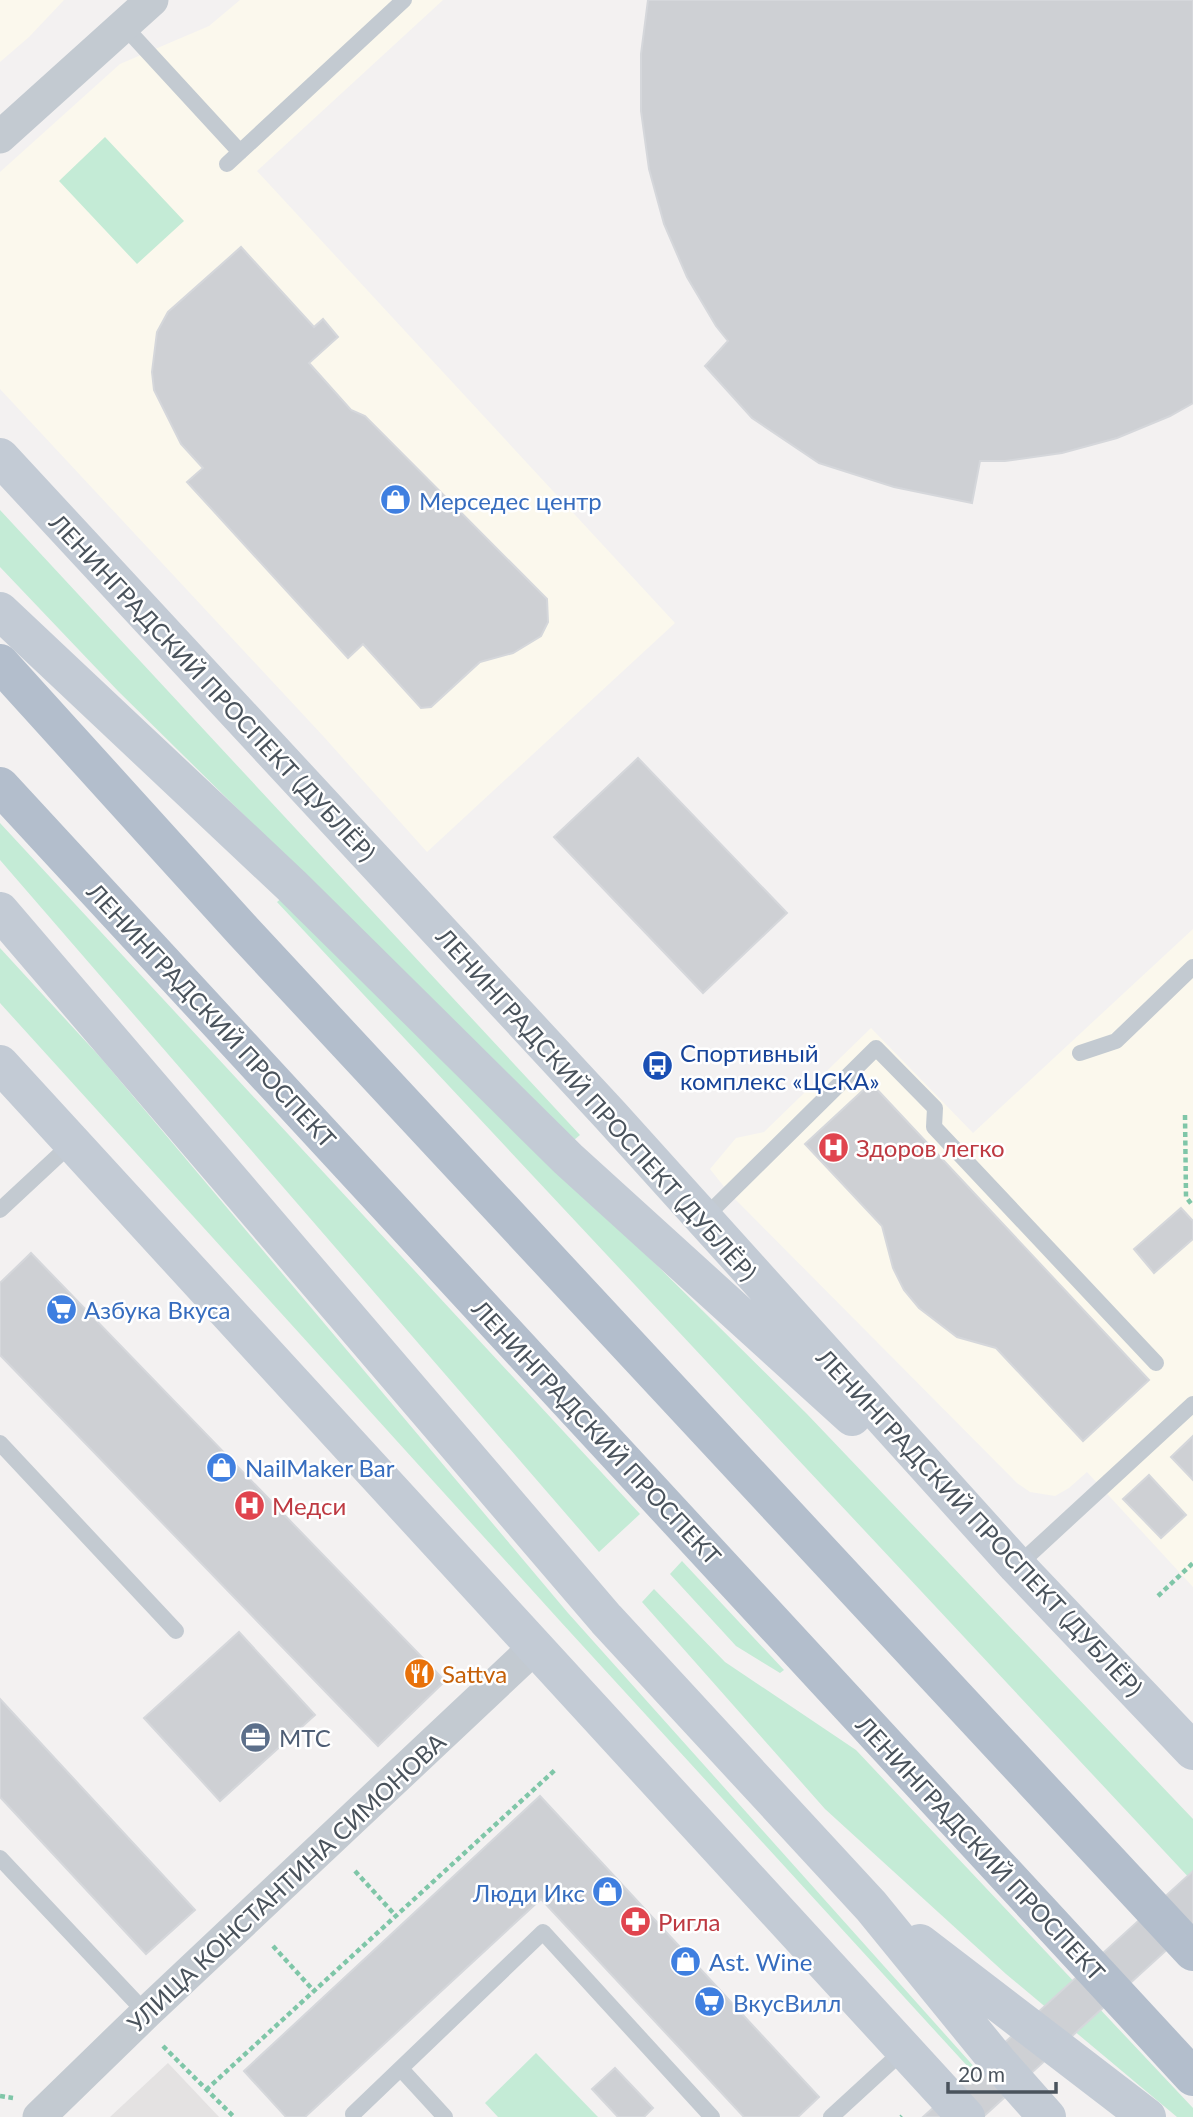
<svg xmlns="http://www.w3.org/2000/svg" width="1193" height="2117" viewBox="0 0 1193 2117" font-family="Lato,sans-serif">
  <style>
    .commercial { fill: #fbf8ed }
    .education { fill: #e4e2e2 }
    .green { fill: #c4ebd6 }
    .building { fill: #ced0d4; stroke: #d5d7db; stroke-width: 2 }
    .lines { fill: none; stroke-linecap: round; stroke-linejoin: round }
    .path { stroke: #7fc6a8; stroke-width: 4.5; stroke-dasharray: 5 3.5; stroke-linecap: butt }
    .service { stroke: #c3cad1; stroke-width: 16 }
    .minor { stroke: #c3cad1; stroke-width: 33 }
    .secondary { stroke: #c3cbd5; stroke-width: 38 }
    .primary { stroke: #b3becc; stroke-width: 38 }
    .labels { text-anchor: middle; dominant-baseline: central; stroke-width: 5; stroke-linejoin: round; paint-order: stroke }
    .shop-label { font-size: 24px; fill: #366cbe; stroke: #fff; text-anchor: start }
    .street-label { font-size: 24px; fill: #4a535c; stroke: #fff }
    .transit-label { font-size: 24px; fill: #164399; stroke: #fff; text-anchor: start }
    .health-label { font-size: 24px; fill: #be3a42; stroke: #fff; text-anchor: start }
    .food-label { font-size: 24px; fill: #c56008; stroke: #fff; text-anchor: start }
    .service-label { font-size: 24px; fill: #4e5e75; stroke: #fff; text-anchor: start }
  </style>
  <rect width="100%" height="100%" fill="#f3f1f1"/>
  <!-- commercial -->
  <path class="commercial" d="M0 0H64L29 37 0 62Z
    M240 0H443L257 171 675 623 427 852 324 737 0 389V172L120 64 209 26Z
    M1193 929V1587L1087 1472 1069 1488 1055 1496 1030 1492 1017 1483 729 1193 710 1169 736 1138 764 1132 871 1028 973 1133Z"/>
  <!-- education -->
  <path class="education" d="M168 2063 219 2117H110Z"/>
  <!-- green -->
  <path class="green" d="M105 137 184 221 137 264 59 181Z
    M0 510 580 1135 574 1140 118 691 0 567Z
    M0 823 640 1514 599 1552 0 860Z
    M284 896 807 1414 1193 1819V1882L277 902Z
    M0 948 101 1058 568 1613 994 2089 991 2092 560 1621 0 1003Z
    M682 1561 784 1670 780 1673 736 1646 670 1574Z
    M654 1589 725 1662 856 1750 1193 2108V2117H1177L1006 1974 825 1809 642 1602Z
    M536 2053 598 2117H498L485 2103Z"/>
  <!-- building -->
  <path class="building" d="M648 0H1193V403L1170 416 1117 438 1062 453 1005 461H980L972 503 894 487 819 463 752 418 705 366 728 341 716 326 687 277 664 224 649 169 641 111V54Z
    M241 247 314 327 323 319 338 337 309 363 351 410 365 416 547 599 548 622 541 636 513 653 480 662 431 707 421 708 363 644 348 658 187 482 203 468 181 444 154 390 152 372 157 332 168 312Z
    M638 758 787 913 703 993 554 837Z
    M871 1083 1149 1380 1083 1441 996 1348 957 1337 919 1308 904 1290 893 1268 882 1226 805 1144Z
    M1181 1208 1193 1221V1239L1154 1273 1134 1249Z
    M31 1253 445 1681 378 1746 0 1355V1283Z
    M1193 1436V1480L1171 1457Z
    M1149 1475 1186 1515 1161 1538 1123 1499Z
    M239 1632 315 1715 220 1801 144 1718Z
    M0 1699 195 1910 146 1954 0 1797Z
    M540 1796 819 2097 798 2117H744L541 1899 305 2117H286L244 2071Z
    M1193 1871V1926L983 2117H923Z
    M615 2068 653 2108 644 2117H618L592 2089Z"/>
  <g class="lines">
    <!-- path -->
    <path class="path" d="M1185 1115 1186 1197 1193 1206
      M1158 1596 1193 1563
      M355 1871 396 1916
      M273 1946 314 1991
      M163 2046 234 2117
      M206 2090 555 1770
      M0 2096 13 2098
      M901 2117 902 2116"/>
    <!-- service -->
    <path class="service" d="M124 26 240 152
      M227 164 404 0
      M1080 1053 1116 1041 1193 967
      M0 1210 72 1143
      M703 1219 876 1048 935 1108 934 1127 1156 1363
      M0 1443 176 1631
      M1017 1566 1193 1404
      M0 1858 146 2013
      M401 2069 445 2117
      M353 2114 543 1932 712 2117
      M831 2117 904 2050"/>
    <!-- minor -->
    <path class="minor" d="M0 137 152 0
      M39 2117 146 2013 534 1648"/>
    <!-- secondary -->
    <path class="secondary" d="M0 457 610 1115 1017 1566 1193 1751
      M0 611 292 886 568 1159 852 1417
      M0 911 606 1619 871 1906 999 2063 1047 2117
      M0 1064 966 2117
      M920 1943 1147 2117"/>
    <!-- primary -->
    <path class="primary" d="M0 663 244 932 1193 1952
      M0 786 1193 2077"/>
  </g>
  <!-- icons -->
  <defs>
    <symbol id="shop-disc" viewBox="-11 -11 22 22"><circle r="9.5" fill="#3f7fe0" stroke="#fff"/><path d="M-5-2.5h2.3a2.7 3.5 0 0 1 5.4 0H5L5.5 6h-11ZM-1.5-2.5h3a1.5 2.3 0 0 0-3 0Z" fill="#fff"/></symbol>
    <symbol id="bus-disc" viewBox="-11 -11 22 22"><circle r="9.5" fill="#1a4fb4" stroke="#fff"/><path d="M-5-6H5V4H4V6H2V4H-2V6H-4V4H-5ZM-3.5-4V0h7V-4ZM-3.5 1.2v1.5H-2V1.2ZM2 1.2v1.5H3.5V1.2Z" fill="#fff"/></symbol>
    <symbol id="hospital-disc" viewBox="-11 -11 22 22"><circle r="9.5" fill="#e0444e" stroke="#fff"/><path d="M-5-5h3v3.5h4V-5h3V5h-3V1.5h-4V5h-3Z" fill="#fff"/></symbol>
    <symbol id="supermarket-disc" viewBox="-11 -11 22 22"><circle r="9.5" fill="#3f7fe0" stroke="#fff"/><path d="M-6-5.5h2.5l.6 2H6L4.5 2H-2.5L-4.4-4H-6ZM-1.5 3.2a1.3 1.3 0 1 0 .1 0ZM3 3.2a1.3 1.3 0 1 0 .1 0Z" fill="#fff"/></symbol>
    <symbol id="restaurant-disc" viewBox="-11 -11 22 22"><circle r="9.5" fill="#e8710a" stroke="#fff"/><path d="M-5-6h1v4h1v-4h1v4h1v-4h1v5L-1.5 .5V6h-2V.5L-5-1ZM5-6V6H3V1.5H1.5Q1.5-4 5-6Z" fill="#fff"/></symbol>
    <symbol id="office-disc" viewBox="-11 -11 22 22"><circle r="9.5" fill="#5c6f8a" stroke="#fff"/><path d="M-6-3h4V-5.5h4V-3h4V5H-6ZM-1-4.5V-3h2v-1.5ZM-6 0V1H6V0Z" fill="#fff"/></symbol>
    <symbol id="pharmacy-disc" viewBox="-11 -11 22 22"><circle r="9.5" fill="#e0444e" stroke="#fff"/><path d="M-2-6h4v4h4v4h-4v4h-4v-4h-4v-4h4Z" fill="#fff"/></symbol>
  </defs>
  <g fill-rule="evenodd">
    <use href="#shop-disc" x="378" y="482" width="35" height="35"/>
    <use href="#bus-disc" x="640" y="1048" width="35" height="35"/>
    <use href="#hospital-disc" x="816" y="1130" width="35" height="35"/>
    <use href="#supermarket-disc" x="44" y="1292" width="35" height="35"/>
    <use href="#shop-disc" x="204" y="1450" width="35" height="35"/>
    <use href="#hospital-disc" x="232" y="1488" width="35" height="35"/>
    <use href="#restaurant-disc" x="402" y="1656" width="35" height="35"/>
    <use href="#office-disc" x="238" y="1720" width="35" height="35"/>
    <use href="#shop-disc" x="590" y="1874" width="35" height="35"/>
    <use href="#pharmacy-disc" x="618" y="1904" width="35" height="35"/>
    <use href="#shop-disc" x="668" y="1944" width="35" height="35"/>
    <use href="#supermarket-disc" x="692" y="1984" width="35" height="35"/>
  </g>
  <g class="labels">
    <!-- shop labels -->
    <g class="shop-label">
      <text x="419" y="500">Мерседес центр</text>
      <text x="84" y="1309">Азбука Вкуса</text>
      <text x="245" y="1467">NailMaker Bar</text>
      <text x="585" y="1892" text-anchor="end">Люди Икс</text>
      <text x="709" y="1961">Ast. Wine</text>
      <text x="733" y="2002">ВкусВилл</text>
    </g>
    <!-- street labels -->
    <g class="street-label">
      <text transform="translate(213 687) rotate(47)">ЛЕНИНГРАДСКИЙ ПРОСПЕКТ (ДУБЛЁР)</text>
      <text transform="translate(212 1015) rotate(47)">ЛЕНИНГРАДСКИЙ ПРОСПЕКТ</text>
      <text transform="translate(597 1104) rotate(48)">ЛЕНИНГРАДСКИЙ ПРОСПЕКТ (ДУБЛЁР)</text>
      <text transform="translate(597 1432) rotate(47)">ЛЕНИНГРАДСКИЙ ПРОСПЕКТ</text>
      <text transform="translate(980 1522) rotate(47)">ЛЕНИНГРАДСКИЙ ПРОСПЕКТ (ДУБЛЁР)</text>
      <text transform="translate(981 1848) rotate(47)">ЛЕНИНГРАДСКИЙ ПРОСПЕКТ</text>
      <text transform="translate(286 1882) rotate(-43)">УЛИЦА КОНСТАНТИНА СИМОНОВА</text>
    </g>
    <!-- transit labels -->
    <g class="transit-label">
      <text x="680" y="1052">Спортивный<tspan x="680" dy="28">комплекс «ЦСКА»</tspan></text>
    </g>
    <!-- health labels -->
    <g class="health-label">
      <text x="856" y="1147">Здоров легко</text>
      <text x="272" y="1505">Медси</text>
      <text x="658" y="1921">Ригла</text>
    </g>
    <!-- food labels -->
    <g class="food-label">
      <text x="442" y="1673">Sattva</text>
    </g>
    <!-- service labels -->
    <g class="service-label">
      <text x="279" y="1737">МТС</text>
    </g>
  </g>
  <!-- scale -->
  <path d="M948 2082v10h108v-10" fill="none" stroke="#4a535c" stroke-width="3.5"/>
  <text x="958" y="2082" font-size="21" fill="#4a535c" stroke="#ffffff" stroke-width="5" paint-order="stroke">20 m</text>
</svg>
